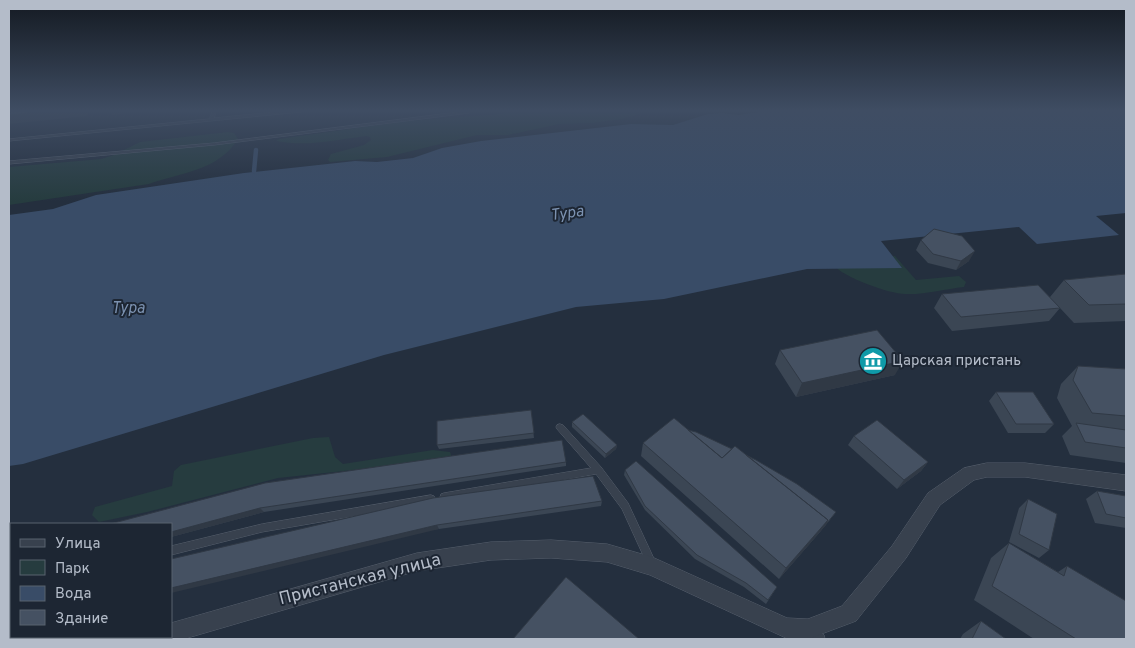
<svg xmlns="http://www.w3.org/2000/svg" width="1135" height="648" viewBox="0 0 1135 648" font-family="Overpass,sans-serif">
  <style>
    .green { fill: #263c3f }
    .water { fill: #394c67 }
    .lines { fill: none; stroke-linecap: round; stroke-linejoin: round }
    .stream { stroke: #394c67; stroke-width: 4.5 }
    .service-casing { stroke: #565f6c; stroke-width: 1 }
    .minor-casing { stroke: #565f6c; stroke-width: 1 }
    .service { fill: #38414e; fill-rule: evenodd }
    .minor { fill: #38414e; fill-rule: evenodd }
    .wall { fill: #3b4654 }
    .shaded-wall { fill: #303945 }
    .building { fill: #455162; stroke: #303945 }
    .labels { text-anchor: middle; dominant-baseline: central; stroke-width: 4; stroke-linejoin: round; paint-order: stroke }
    .poi-label { font-size: 15px; fill: #b4bcc9; stroke: #1d2633; text-anchor: start }
    .water-label { font-size: 16px; font-style: italic; fill: #7c92b1; stroke: #1d2633 }
    .near-street-label { font-size: 18px; fill: #b4bcc9; stroke: #1d2633 }
  </style>
  <rect width="100%" height="100%" fill="#242f3e"/>
  <!-- green -->
  <path class="green" d="M522 110H732L645 112 622 119 592 123 559 124 508 135H477L387 157 330 162 328 160 331 154 364 145 371 140 370 137 366 136C336 140 306 147 276 141L279 139 406 121 491 115Z
    M228 132 234 133 238 139C218 171 182 172 149 184L9 205V167L101 159 114 155 140 142Z
    M895 256 916 280 959 276 966 282 964 287C945 289 924 295 905 294 890 294 842 277 834 265L835 259Z
    M329 437 335 457 343 464 433 450 450 452 452 458 448 460 278 478 147 512 99 522 92 515 95 507 172 486 174 471 181 465 313 438Z"/>
  <!-- water -->
  <path class="water" d="M769 110H1126V213L1096 216 1119 235 1037 244 1019 227 881 241 902 268 807 269 664 299 576 307 384 355 23 464 9 466V215L53 209 96 195 244 173 355 161 377 162 413 158 442 148 481 141 631 124 673 125 708 114 723 113 739 115Z"/>
  <g class="lines">
    <!-- stream -->
    <path class="stream" d="M254 171 256 150"/>
    <defs>
      <path id="service" d="M213 110H217L214 118 295 110H312L310 111 9 141V139L209 119Z
        M467 111 469 112V113L214 145 9 164V161L214 143Z
        M560 424 563 425 601 467 628 503 656 563 654 566 651 568 648 566 622 509 596 474 444 501 441 500 440 497 441 494 444 493 591 468 557 429 556 427 557 425Z
        M431 495 434 496 435 499 434 502 431 503 262 532 171 555V546L262 524Z
        M810 626 824 635 825 639C816 639 809 640 805 631L806 627Z"/>
      <path id="minor" d="M987 463H1025L1126 475V491L1025 477H987L974 480 940 505 906 558 856 621 808 639 786 638 650 575 607 562 551 558 491 560 417 571 184 639H142L143 637H171V623L417 553 491 542 551 540 607 544 652 557 787 618 808 619 842 606 892 546 928 493 964 468Z"/>
    </defs>
    <!-- service casing -->
    <use href="#service" class="service-casing"/>
    <!-- minor casing -->
    <use href="#minor" class="minor-casing"/>
    <!-- service -->
    <use href="#service" class="service"/>
    <!-- minor -->
    <use href="#minor" class="minor"/>
  </g>
  <!-- wall -->
  <path class="wall" d="M921 240 969 261 956 270 928 263 916 250Z
    M1126 274V321L1074 323 1060 308 1049 321 952 331 934 308 942 294 1050 297 1064 280Z
    M780 350 895 375 796 397 775 364Z
    M1078 366 1126 369V463L1070 455 1062 436 1072 426 1057 398 1061 384Z
    M996 392 1054 424 1045 433H1008L989 401Z
    M531 410 534 438 439 449 437 445Z
    M572 422 617 445 616 449 605 458 572 427Z
    M688 430 746 455 836 512 820 532 779 579 641 456 643 443Z
    M854 436 928 462 921 471 897 489 848 445Z
    M566 462V466L264 512 171 537V524H110Z
    M625 470 777 587 766 604 744 587 695 559 645 510 624 475Z
    M1097 491 1126 496V528L1095 523 1086 499Z
    M1028 499 1049 550 1039 558 1009 542 1019 508Z
    M602 501 601 506 439 529 171 559Z
    M1009 543 1058 572 1067 566 1126 639H1034L974 600 991 558Z
    M981 621 1006 639H960L963 634Z"/>
  <!-- shaded-wall -->
  <path class="shaded-wall" d="M9 110H91L87 116 9 124Z
    M110 110H158L112 115Z
    M975 251 969 261 956 270 961 261Z
    M903 361 895 375 796 397 802 383Z
    M617 445 616 449 605 458 606 454Z
    M928 462 921 471 897 489 904 480Z
    M260 508 264 512 171 537V532Z
    M836 512 820 532 779 579 786 568 828 520Z
    M437 525 439 529 171 593V588Z"/>
  <!-- building -->
  <path class="building" d="M12 110H56L9 115Z
    M934 229 962 236 975 251 961 261 933 254 921 240Z
    M1126 274V304L1089 305 1064 280Z
    M1038 285 1060 308 961 317 942 294Z
    M877 330 903 361 802 383 780 350Z
    M1078 366 1126 369V416L1092 413 1073 380Z
    M996 392H1033L1054 424H1016Z
    M531 410 534 433 437 445V421Z
    M583 414 617 445 606 454 572 422Z
    M674 418 722 458 735 446 828 520 786 568 643 443Z
    M877 420 928 462 904 480 854 436Z
    M1076 423 1126 430V448L1085 442Z
    M688 430 696 432 732 449 722 458Z
    M562 440 566 462 260 508 171 532V524H110L265 483Z
    M746 455 756 460 797 484 836 512 823 528 828 520Z
    M636 461 777 587 768 600 746 583 697 555 645 506 625 470Z
    M593 476 602 501 437 525 171 588V559L433 498Z
    M1097 491 1126 496V518L1106 514Z
    M1028 499 1057 514 1049 550 1019 534Z
    M1009 543 1064 576 1067 566 1126 601V639H1076L992 586Z
    M566 577 639 639H513Z
    M981 621 1006 639H972Z"/>
  <!-- sky -->
  <linearGradient id="sky" x2="0" y2="1"><stop stop-color="#141a22"/><stop offset="0.55" stop-color="#3f4d63"/><stop offset="1" stop-color="#3f4d63" stop-opacity="0"/></linearGradient>
  <rect width="1135" height="201" fill="url(#sky)"/>
  <!-- icons -->
  <defs>
    <symbol id="museum-disc" viewBox="-11 -11 22 22"><circle r="9.5" fill="#0f9aa8" stroke="#1d2633"/><path d="M0-6L6-3V-2H-6V-3ZM-5-1h2V3h-2ZM-1-1h2V3h-2ZM3-1h2V3H3ZM-6 4H6V6H-6Z" fill="#fff"/></symbol>
  </defs>
  <g fill-rule="evenodd">
    <use href="#museum-disc" x="857" y="345" width="32" height="32"/>
  </g>
  <g class="labels">
    <!-- poi labels -->
    <g class="poi-label">
      <text x="892" y="361">Царская пристань</text>
    </g>
    <!-- water labels -->
    <g class="water-label">
      <text transform="translate(567 214) rotate(-8)">Тура</text>
      <text x="128" y="309">Тура</text>
    </g>
    <!-- near-street labels -->
    <g class="near-street-label">
      <text transform="translate(360 580) rotate(-14)">Пристанская улица</text>
    </g>
  </g>
  <!-- border -->
  <rect width="1135" height="648" fill="none" stroke="#b4bcc9" stroke-width="20"/>
  <!-- legend -->
  <rect x="10" y="523" width="162" height="115" fill="#1d2633" stroke="#59626f"/>
  <rect x="20" y="539" width="25" height="8" fill="#38414e" stroke="#59626f"/>
  <text x="55" y="548" font-size="15" fill="#b4bcc9">Улица</text>
  <rect x="20" y="560" width="25" height="15" fill="#263c3f" stroke="#59626f"/>
  <text x="55" y="573" font-size="15" fill="#b4bcc9">Парк</text>
  <rect x="20" y="586" width="25" height="15" fill="#394c67" stroke="#59626f"/>
  <text x="55" y="598" font-size="15" fill="#b4bcc9">Вода</text>
  <rect x="20" y="610" width="25" height="15" fill="#455162" stroke="#59626f"/>
  <text x="55" y="623" font-size="15" fill="#b4bcc9">Здание</text>
</svg>
